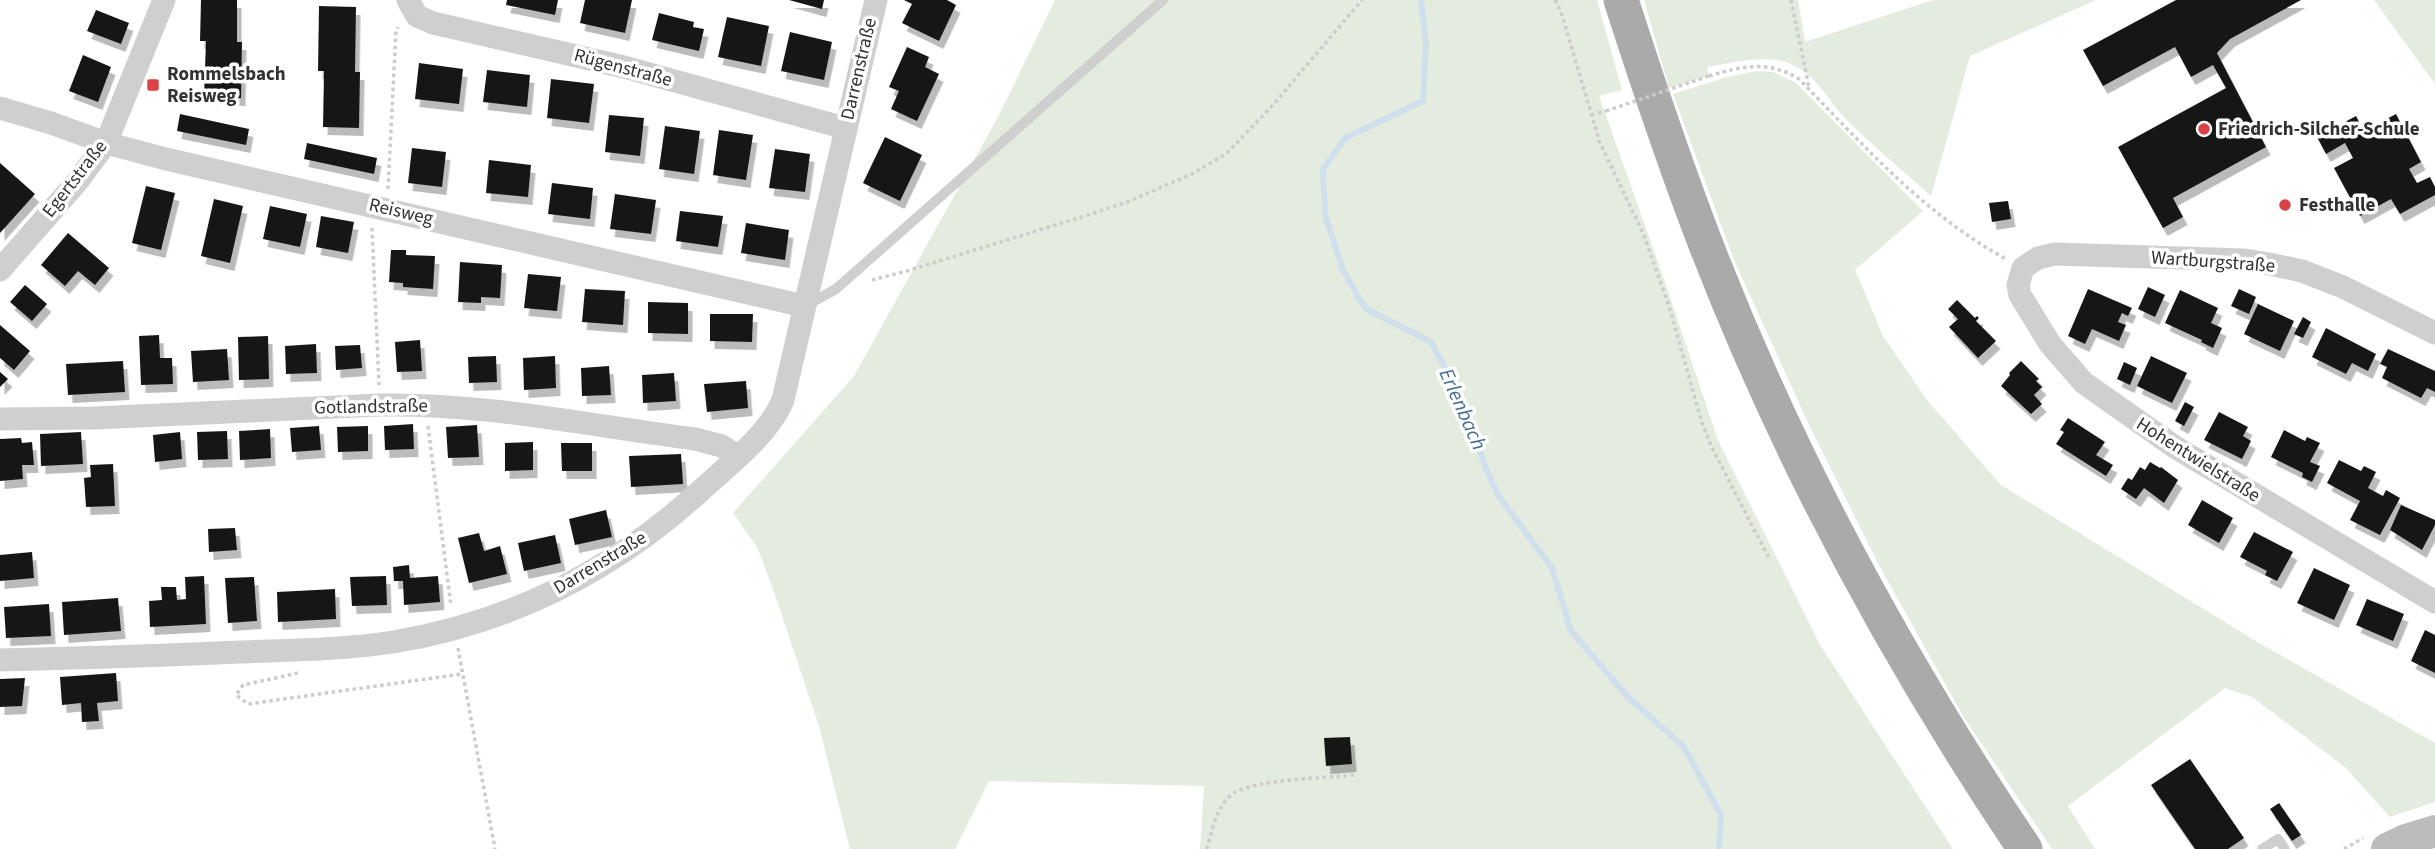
<svg xmlns="http://www.w3.org/2000/svg" width="2435" height="849" viewBox="0 0 2435 849" font-family="'Source Sans 3',sans-serif">
  <style>
    .green { fill: #e4ebdf }
    .lines { fill: none; stroke-linecap: round; stroke-linejoin: round }
    .stream { stroke: #cfdfec; stroke-width: 6 }
    .building { fill: #191919; filter: url(#shadow) }
    .path { stroke: #ccc; stroke-width: 3.5; stroke-dasharray: 3.5 3.5; stroke-linecap: butt }
    .lane { stroke: #cfcfcf; stroke-width: 10 }
    .street { stroke: #cfcfcf; stroke-width: 23 }
    .secondary { stroke: #bcbcbc; stroke-width: 32 }
    .primary { stroke: #aaa; stroke-width: 35 }
    .path-bridge { stroke: #ccc; stroke-width: 3.5; stroke-dasharray: 3.5 3.5; stroke-linecap: butt }
    .poi-dot { fill: #dc4146; stroke: #fff; stroke-width: 2.5 }
    .labels { text-anchor: middle; dominant-baseline: central; stroke-width: 7; stroke-linejoin: round; paint-order: stroke }
    .street-label { font-size: 19px; fill: #323232; stroke: #fff }
    .poi-label { font-size: 19px; font-weight: bold; fill: #323232; stroke: #fff; text-anchor: start }
    .water-label { font-size: 21px; font-style: italic; fill: #436f91; stroke: #fff }
  </style>
  <defs>
    <filter id="shadow"><feDropShadow dx="4.5" dy="8" stdDeviation="0" flood-color="#0004"/></filter>
  </defs>
  <rect width="100%" height="100%" fill="#fff"/>
  <!-- green -->
  <path class="green" d="M1055 0H1597L1622 90 1599 96 1665 282 1718 440 1820 645 1953 849H1200L1204 786 989 781 955 849H850L819 726 773 589 757 547 733 513 854 376 998 117Z
    M1644 0H1798L1805 42 1933 0H2096L1970 56 1931 196C1902 170 1873 146 1846 119 1829 101 1816 75 1793 65 1767 53 1733 63 1707 67L1709 76 1669 88Z
    M2374 0H2435V84Z
    M1756 71 1773 72 1796 83 1923 211 1855 270 1883 336 1927 400 2001 485 2259 643 2435 743V802L2390 817 2345 767 2252 697 2225 688 2068 806 2095 849H2052L1963 716 1879 565 1811 429 1734 260 1673 94 1724 78Z"/>
  <g class="lines">
    <!-- stream -->
    <path class="stream" d="M1421 0 1426 42 1423 101 1345 138 1323 169 1325 215 1343 270 1365 308 1431 342 1462 399 1485 466 1498 495 1552 568 1571 631 1628 697 1684 747 1721 815 1719 849"/>
  </g>
  <!-- building -->
  <path class="building" d="M201 0H237V42H242L241 98 204 96 206 41H200Z
    M507 0H558L555 15 506 5Z
    M585 0H632L625 33 580 23Z
    M789 0H824L822 9Z
    M904 0H947L956 5 939 41 902 23 912 4Z
    M2176 0H2301L2230 39 2217 53 2266 147 2173 198 2183 217 2163 228 2118 147 2226 88 2213 65 2191 77 2175 47 2103 86 2083 50Z
    M319 6 356 7 355 72H360L359 128 323 127 324 71H318Z
    M96 10 129 23 121 44 87 31Z
    M659 13 694 22 693 27 704 29 699 51 652 40Z
    M727 17 769 26 761 66 718 57Z
    M790 32 832 42 824 80 781 71Z
    M907 47 929 57 925 67 939 74 917 121 891 109 899 91 889 87Z
    M83 55 111 67 98 102 69 91Z
    M419 63 463 69 459 104 415 99Z
    M487 70 530 75 527 107 483 102Z
    M551 79 594 84 589 123 547 118Z
    M180 114 249 129 246 145 177 131Z
    M2396 114 2421 162 2409 169 2417 183 2430 177 2435 187V195L2400 214 2391 199 2360 216 2334 168 2353 158 2345 143 2326 154 2317 137 2356 116 2364 131Z
    M609 115 644 118 640 156 605 152Z
    M665 126 700 131 694 174 659 169Z
    M719 130 753 135 746 180 713 175Z
    M885 137 922 155 900 201 863 183Z
    M307 143 377 158 374 174 304 159Z
    M412 148 446 152 442 187 408 183Z
    M775 149 810 154 805 192 769 188Z
    M489 160 531 165 528 197 486 193Z
    M0 163 35 194 0 233Z
    M552 183 593 188 590 219 548 214Z
    M146 186 175 193 161 250 132 243Z
    M615 194 656 200 651 234 610 229Z
    M214 199 243 206 230 263 201 256Z
    M2008 201 2011 219 1992 222 1989 203Z
    M270 206 307 214 300 247 263 239Z
    M680 211 723 216 718 247 676 241Z
    M321 216 354 222 348 253 316 247Z
    M746 223 789 230 785 260 741 253Z
    M68 233 109 268 95 285 78 271 65 286 41 265Z
    M391 250H406V255L435 256 433 289 403 287V283L389 282Z
    M460 262 502 265 500 298 481 297V303L458 302Z
    M528 274 561 277 557 311 524 308Z
    M25 285 47 304 32 321 10 302Z
    M2148 287 2165 295 2155 317 2138 309Z
    M585 289 625 291 623 325 582 322Z
    M2088 289 2132 308 2128 316 2122 313 2118 322 2126 325 2119 341 2092 329 2085 344 2068 336Z
    M2239 289 2256 297 2249 314 2231 306Z
    M2180 290 2218 308 2211 323 2222 328 2213 348 2201 342 2202 340 2165 323Z
    M1957 300 1975 318 1977 316 1979 318 1976 321 1996 341 1978 358 1949 327 1958 319 1948 309Z
    M648 302 688 303V334L648 333Z
    M2258 304 2294 321 2280 351 2244 334Z
    M710 314H753L752 342 710 341Z
    M2303 317 2311 322 2303 338 2294 334Z
    M0 325 30 351 14 370 0 358Z
    M2326 328 2376 354 2368 371 2352 363 2346 374 2312 357Z
    M159 335 160 358H172L173 384 141 385 139 336Z
    M268 336 269 379 239 380 238 337Z
    M420 340 422 371 397 372 395 342Z
    M316 344 317 373 286 374 285 346Z
    M360 345 362 368 336 370 335 346Z
    M227 349 229 380 193 382 191 351Z
    M2388 349 2435 371V392L2427 388 2421 398 2382 378 2387 367 2380 364Z
    M496 356 497 382 469 383 468 357Z
    M555 356 556 388 524 390 523 358Z
    M2151 356 2187 373 2172 403 2137 386Z
    M123 361 125 392 68 395 66 364Z
    M2021 361 2039 379 2036 381 2042 387 2034 395 2042 404 2031 414 2001 386 2010 375 2009 373Z
    M2124 362 2137 368 2130 385 2117 379Z
    M609 366 611 395 582 396 581 368Z
    M0 372 8 379 0 387Z
    M674 373 676 401 643 403 642 375Z
    M746 381 748 408 707 412 704 384Z
    M2185 402 2194 407 2184 426 2175 421Z
    M2219 412 2248 427 2243 436 2251 441 2242 459 2204 440Z
    M2068 418 2105 442 2096 455 2113 465 2106 476 2056 444 2064 432 2060 430Z
    M413 424 414 449 385 450 384 426Z
    M477 425 479 457 448 458 446 427Z
    M319 426 321 450 292 452 290 428Z
    M368 426V451L338 452 337 427Z
    M270 429 271 458 240 460 239 431Z
    M2284 430 2305 441 2307 437 2320 443 2310 462 2320 466 2312 482 2302 477 2303 473 2271 457Z
    M227 431 228 459 198 460 197 432Z
    M81 432 83 464 41 466 40 434Z
    M180 432 182 459 155 462 153 435Z
    M21 438 22 443 32 442 34 465H22L23 479 0 481V439Z
    M533 442V470L505 471V443Z
    M561 443H592V471H562Z
    M681 454 683 484 631 487 629 456Z
    M2339 460 2361 471 2364 466 2376 472 2368 488 2383 496 2386 490 2400 498 2380 535 2350 520 2360 501 2327 483Z
    M2150 462 2160 468 2161 467 2178 480 2164 503 2144 488 2136 499 2121 489 2128 478 2132 480 2140 467 2145 470Z
    M113 464 115 506 86 507 84 478 91 477 90 465Z
    M2202 500 2233 518 2219 543 2188 525Z
    M2401 505 2435 520V525L2422 550 2390 530Z
    M606 510 612 537 575 545 569 519Z
    M235 528 237 550 209 552 208 529Z
    M2254 532 2293 552 2277 581 2265 575 2267 571 2240 557Z
    M479 533 484 551 500 546 507 574 469 583 458 538Z
    M555 535 561 563 524 571 518 543Z
    M32 552 34 578 0 581V555Z
    M409 565 410 578 438 576 440 602 404 605 403 581H394L393 567Z
    M2314 568 2350 585 2334 620 2297 603Z
    M204 576 206 624 150 627 149 601 162 600 161 587H176L177 600 186 599 185 577Z
    M386 576 387 605 352 606 350 577Z
    M254 577 257 621 228 623 225 578Z
    M335 589 336 619 278 622 277 592Z
    M118 598 121 631 64 635 62 602Z
    M2367 599 2404 614 2393 641 2356 625Z
    M49 604 51 636 6 638 4 607Z
    M2425 630 2435 635V673L2411 661Z
    M116 673 118 701 97 703 99 721 82 722 81 703 62 705 60 677Z
    M25 678 22 706 0 707V679Z
    M1350 737 1352 764 1326 766 1324 738Z
    M2190 759 2244 838 2228 849H2195L2151 785Z
    M2279 803 2301 835 2292 841 2270 809Z"/>
  <g class="lines">
    <!-- path -->
    <path class="path" d="M1555 0 1561 12 1600 143 1643 233 1669 306 1702 423 1712 448 1770 560
      M1791 0 1809 87
      M1709 76C1742 66 1769 60 1799 79 1863 145 1924 214 2006 259
      M1591 115 1606 111
      M388 189 396 31 398 27
      M372 228 379 385
      M872 280 907 271 1091 214 1127 202 1192 174 1226 154 1273 105 1362 0
      M428 426 451 606
      M458 648 495 849
      M298 673 243 685 236 695 248 704 462 674
      M1207 849C1212 831 1216 808 1231 795 1250 779 1327 778 1354 775
      M2344 849 2363 838"/>
    <!-- lane -->
    <path class="lane" d="M807 305 836 289 1163 0
      M2262 849 2278 839 2285 849"/>
    <!-- street -->
    <path class="street" d="M408 0 417 16 433 23 624 67 845 128
      M0 108 51 123 106 143 166 159 804 306
      M0 270 77 182 106 143 164 0
      M2435 333 2343 287 2302 271 2269 264 2245 260 2055 254 2038 258 2023 268 2018 285 2020 295 2050 344 2084 383 2175 447 2435 602
      M0 419 94 418 380 405C486 403 591 426 695 439L722 446 737 456
      M0 660C80 658 159 656 239 652 290 650 342 650 393 642 509 623 611 572 698 493 727 466 768 436 783 400L876 0"/>
    <!-- secondary -->
    <path class="secondary" d="M2387 849 2406 840 2435 831"/>
    <!-- primary -->
    <path class="primary" d="M1621 0C1648 84 1676 168 1708 250 1790 461 1899 662 2025 849"/>
    <!-- path-bridge -->
    <path class="path-bridge" d="M1606 111 1709 76"/>
  </g>
  <!-- markers -->
  <g class="poi-dot">
    <rect x="146" y="78" width="14" height="14" rx="3.5"/>
    <circle cx="2204" cy="129" r="7"/>
    <circle cx="2285" cy="205" r="7"/>
  </g>
  <g class="labels">
    <!-- street labels -->
    <g class="street-label">
      <text transform="translate(623 68) rotate(15)">Rügenstraße</text>
      <text transform="translate(859 69) rotate(-77)">Darrenstraße</text>
      <text transform="translate(75 179) rotate(-52)">Egertstraße</text>
      <text transform="translate(401 212) rotate(13)">Reisweg</text>
      <text transform="translate(2213 262) rotate(4)">Wartburgstraße</text>
      <text transform="translate(371 407) rotate(-1)">Gotlandstraße</text>
      <text transform="translate(2198 460) rotate(32)">Hohentwielstraße</text>
      <text transform="translate(600 563) rotate(-31)">Darrenstraße</text>
    </g>
    <!-- poi labels -->
    <g class="poi-label">
      <text x="167" y="74">Rommelsbach<tspan x="167" dy="22">Reisweg</tspan></text>
      <text x="2218" y="129">Friedrich-Silcher-Schule</text>
      <text x="2299" y="205">Festhalle</text>
    </g>
    <!-- water labels -->
    <g class="water-label">
      <text transform="translate(1463 409) rotate(66)">Erlenbach</text>
    </g>
  </g>
</svg>
